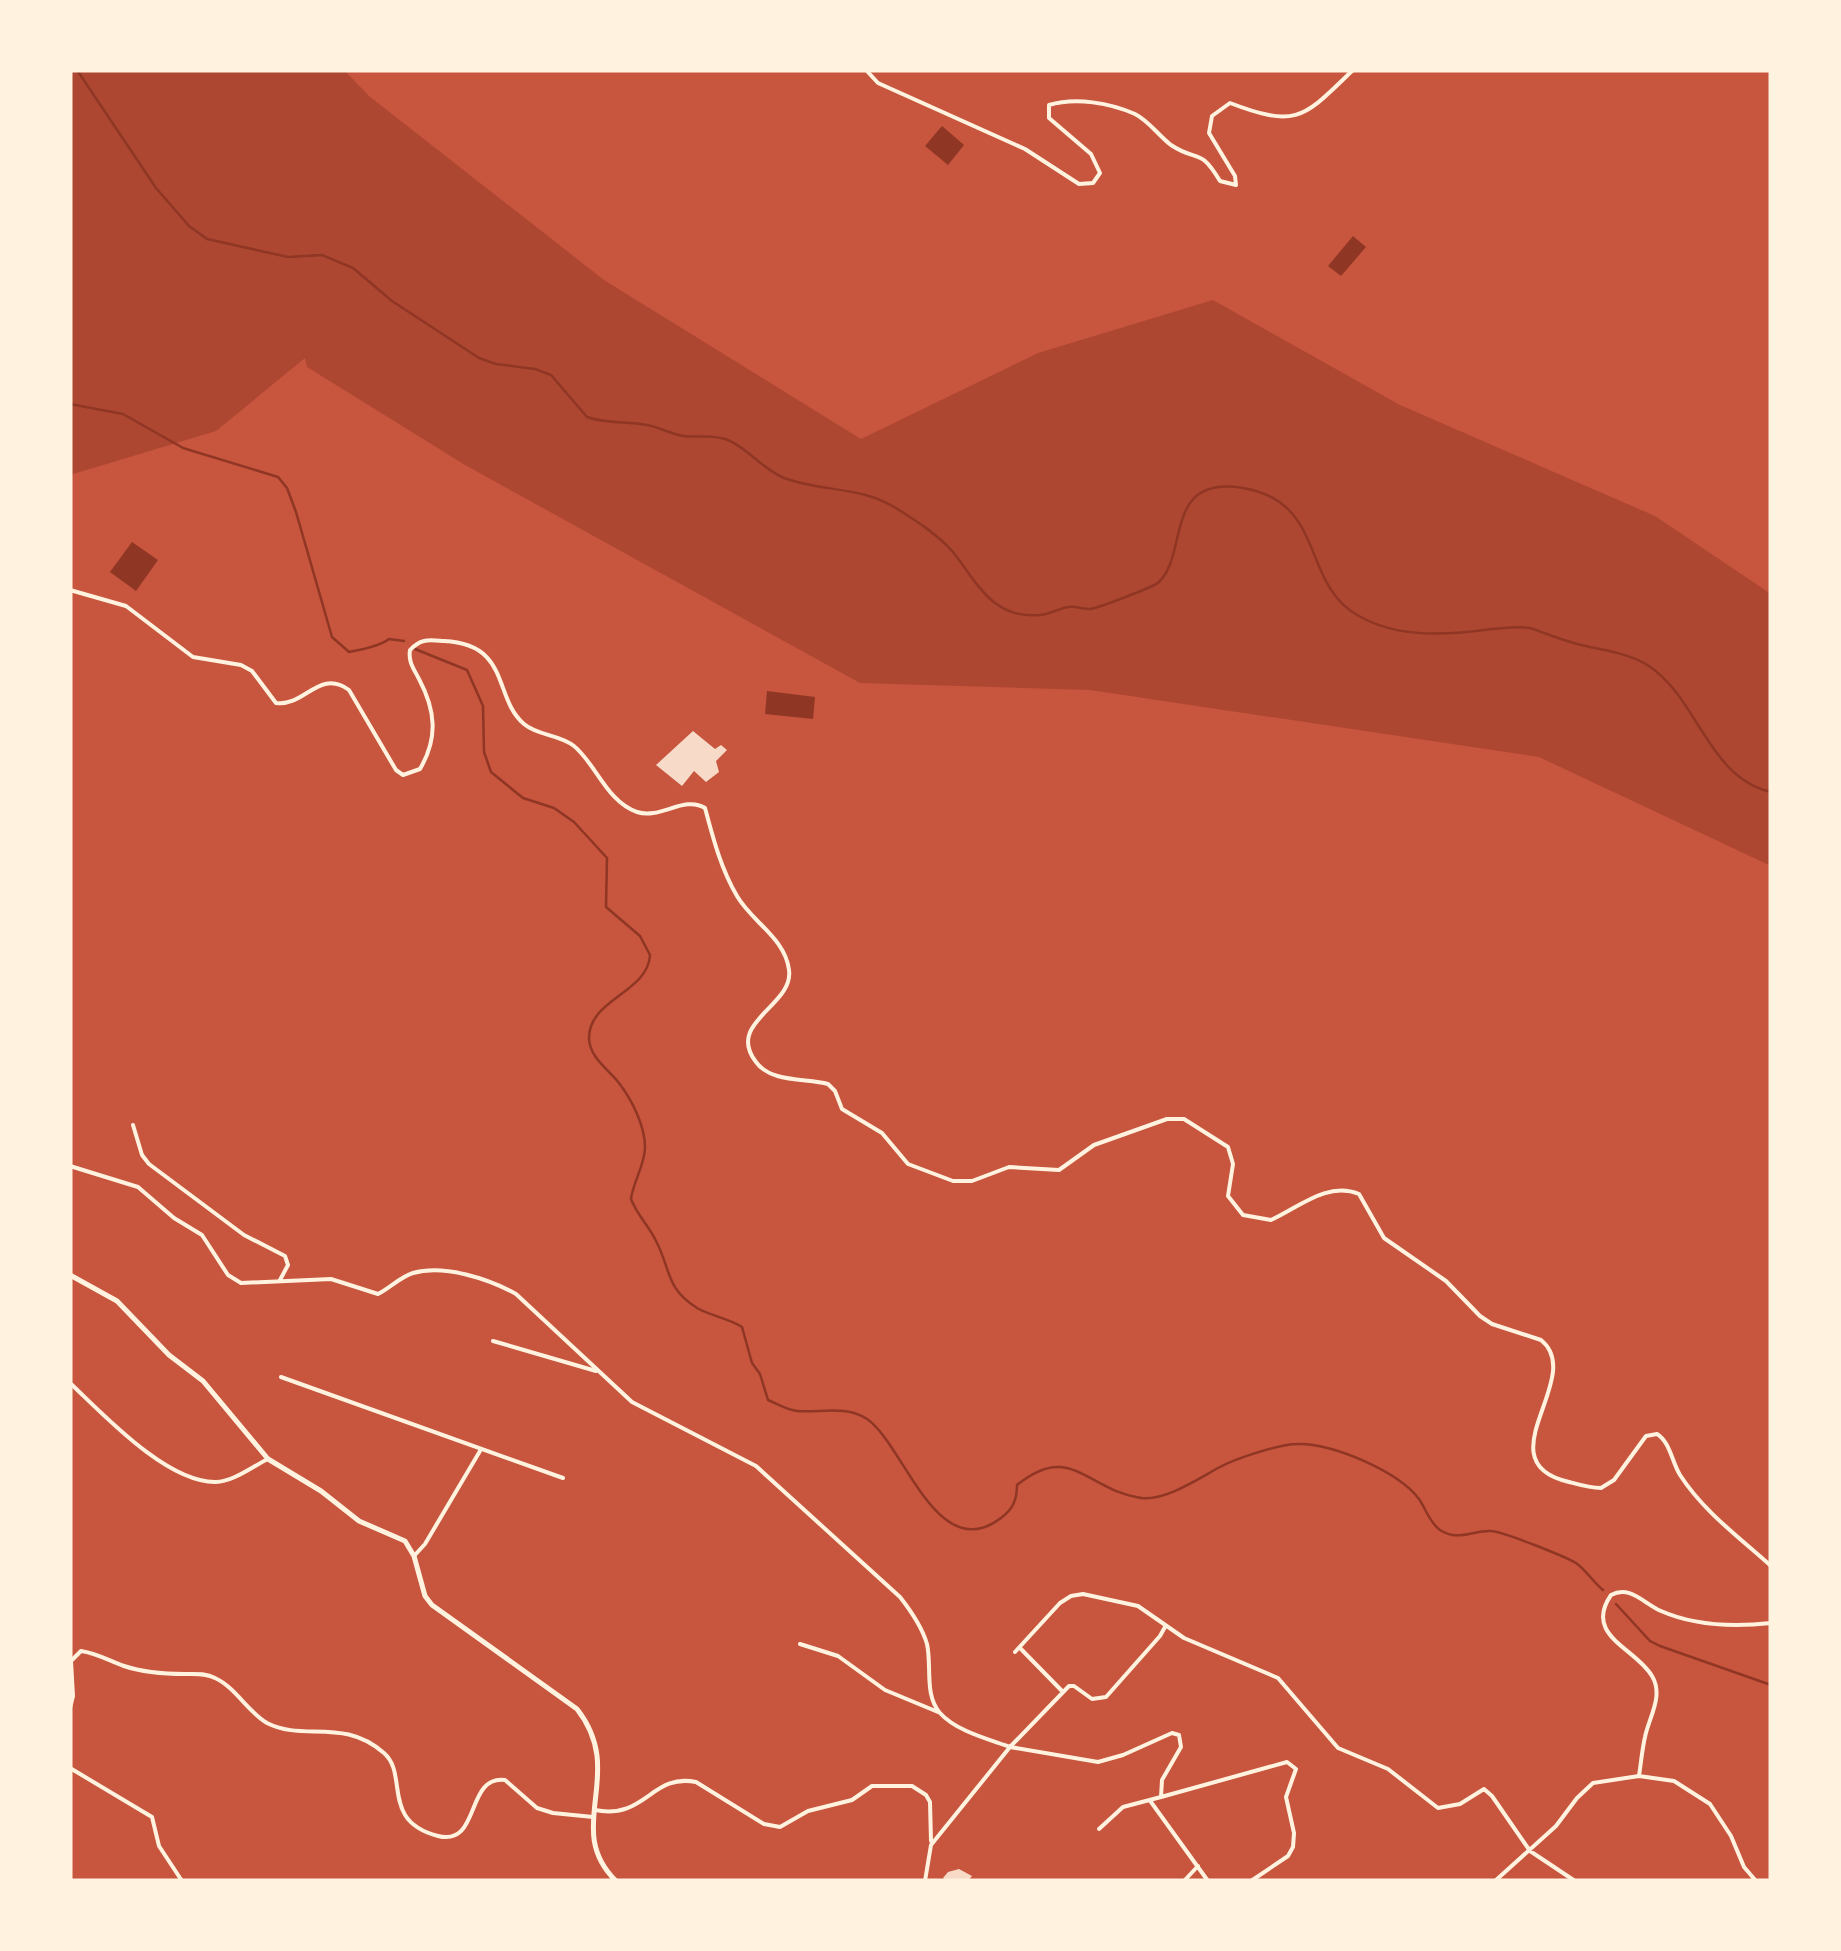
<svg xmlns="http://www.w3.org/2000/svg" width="1841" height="1951" viewBox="0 0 1841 1951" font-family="Lato,sans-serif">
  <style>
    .green { fill: #ae4732 }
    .water { fill: #8f3625 }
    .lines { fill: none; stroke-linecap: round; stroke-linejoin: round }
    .stream { stroke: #8f3625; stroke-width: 2.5 }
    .building { fill: #f7dbc8 }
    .minor { stroke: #fff3e0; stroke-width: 4 }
    .tertiary { stroke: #fff3e0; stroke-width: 5 }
  </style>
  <rect width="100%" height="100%" fill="#c8553d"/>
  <!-- green -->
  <path class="green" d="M70 70H344L369 96 604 280 861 439 1038 353 1213 300 1400 405 1655 516 1771 594V866L1539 757 1090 690 860 683 465 465 307 367 305 358 216 431 70 475Z"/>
  <!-- water -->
  <path class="water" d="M942 126 964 145 948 165 925 146Z
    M1353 236 1366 247 1341 276 1328 266Z
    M132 542 158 560 136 591 110 572Z
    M767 691 815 697 813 719 765 714Z"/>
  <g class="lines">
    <!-- stream -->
    <path class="stream" d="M77 70 156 188 189 226 207 239 288 257 322 255 353 268 392 301 479 358 496 364 535 369 551 375 587 417C606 424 627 421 647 425 659 427 671 434 683 436 698 438 713 434 728 440 749 449 762 469 784 478 825 493 861 485 899 510 918 522 938 535 953 552 977 582 992 619 1039 615 1049 615 1057 609 1068 607 1075 606 1083 609 1090 609 1098 608 1154 587 1159 582 1189 553 1163 475 1243 488 1327 502 1300 584 1359 616 1399 639 1449 635 1492 629 1506 628 1516 626 1530 628 1545 633 1559 639 1574 643 1598 650 1628 652 1649 666 1699 700 1708 777 1771 792
      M70 404 123 414 183 448 278 477 287 488 296 512 332 637 349 652C360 650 380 646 389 639L404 641
      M415 649 467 670 483 706 484 752 491 772 523 798 554 808 574 822 607 858 606 907 640 936 650 955C648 993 588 999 589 1039 590 1058 609 1070 619 1083 632 1100 645 1126 645 1147 645 1165 633 1182 631 1199 637 1215 649 1226 656 1241 671 1269 665 1288 697 1308 711 1316 728 1318 742 1327L752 1363 760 1374 768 1400C778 1404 787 1410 797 1411 820 1413 846 1405 867 1419 904 1444 937 1567 1001 1518 1013 1509 1017 1500 1017 1485 1071 1441 1086 1490 1141 1498 1165 1501 1198 1479 1218 1468 1234 1459 1279 1444 1297 1444 1331 1442 1399 1472 1419 1499 1426 1509 1429 1522 1440 1530 1458 1542 1473 1530 1491 1531 1502 1531 1566 1557 1576 1563 1586 1570 1593 1582 1603 1590
      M1616 1604 1650 1641 1660 1646 1771 1685"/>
  </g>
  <!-- building -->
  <path class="building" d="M693 731 715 749 721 745 727 750 716 761 719 772 706 782 694 771 682 786 656 765Z
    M959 1869 972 1876 968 1881H947L943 1878 948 1872Z"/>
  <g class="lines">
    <!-- minor -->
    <path class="minor" d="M866 70 878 83 1025 149 1079 184 1093 183 1100 173 1091 154 1049 118V105C1076 97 1110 103 1135 114 1149 121 1159 136 1171 145 1198 163 1199 146 1220 181L1236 185 1235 176 1209 133 1212 116 1230 103C1298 129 1304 117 1353 70
      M70 590 126 606 193 657 241 665 252 671 276 703C305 707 319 668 349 690L396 770 403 775 420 769C438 738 436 711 419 679 414 669 408 662 410 650 421 638 429 640 444 641 511 644 493 698 524 724 538 736 559 734 574 746 596 764 607 802 637 812 660 820 684 795 705 808 713 838 721 869 737 896 752 922 785 938 789 970 794 1006 725 1022 756 1062 771 1083 806 1078 828 1084L835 1091 842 1109 882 1133 908 1164 953 1181H972L1009 1167 1059 1170 1094 1145 1167 1119H1184L1228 1147 1233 1164 1228 1196 1243 1215 1271 1220C1298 1208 1327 1181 1359 1194L1384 1238 1446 1281 1480 1316 1492 1324 1541 1340C1587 1377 1482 1462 1569 1482 1580 1485 1590 1488 1601 1488L1614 1480 1646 1436 1657 1434C1670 1442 1672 1462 1680 1475 1704 1512 1739 1537 1771 1566
      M133 1125 142 1155 149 1164 244 1235 285 1256 288 1265 280 1280
      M70 1166 138 1187 174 1218 202 1235 228 1275 241 1283 331 1279 378 1294C390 1288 400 1277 413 1273 444 1264 489 1279 516 1294L632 1402 756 1466 900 1597C911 1611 922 1627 927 1644 932 1666 924 1695 940 1713 956 1731 988 1739 1010 1747L1069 1686H1074L1092 1699 1106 1697 1160 1636 1165 1627
      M493 1341 596 1371
      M281 1377 563 1478
      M70 1383C104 1415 167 1483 216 1482 232 1482 252 1467 266 1460
      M414 1556 425 1544 480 1451
      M800 1644 838 1656 885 1690 938 1712
      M1020 1648 1062 1691
      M1015 1652 1060 1603 1071 1596 1083 1594 1138 1606 1184 1638 1278 1678 1338 1748 1388 1769 1438 1808 1460 1804 1484 1789 1492 1796 1530 1851 1575 1881
      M70 1708 73 1696 71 1661 81 1651C96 1653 110 1661 124 1666 142 1672 166 1674 185 1674 195 1674 206 1673 215 1678 235 1687 248 1712 267 1723 304 1742 343 1717 384 1753 409 1775 380 1821 438 1836 481 1847 465 1775 505 1780L537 1808 553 1813 593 1817
      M70 1768 152 1817 159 1846 182 1881
      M1639 1776C1641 1763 1642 1750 1645 1737 1649 1717 1664 1696 1652 1676 1636 1648 1583 1636 1611 1595 1630 1585 1643 1603 1661 1611 1695 1626 1734 1627 1771 1623
      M1151 1802 1208 1881
      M595 1810C646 1820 651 1773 696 1782L764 1824 780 1827 808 1811 852 1800 872 1786H912L926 1795 930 1802 931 1841
      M1099 1829 1123 1807 1161 1797
      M925 1881 931 1845 1010 1747 1098 1762 1123 1755 1172 1733 1179 1735 1181 1747 1162 1780 1161 1797 1287 1762 1296 1769 1286 1797 1294 1833 1293 1847 1288 1856 1251 1881
      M1184 1881 1198 1866
      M1495 1881 1556 1826 1577 1798 1593 1783 1639 1776 1674 1781 1710 1804 1731 1836 1744 1867 1756 1881"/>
    <!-- tertiary -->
    <path class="tertiary" d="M70 1275 117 1301 169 1355 203 1381 268 1459 321 1491 359 1521 405 1541 414 1556 425 1596 432 1605 577 1709C628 1774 562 1828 616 1881"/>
  </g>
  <!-- border -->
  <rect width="1841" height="1951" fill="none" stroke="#fff3e0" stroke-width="145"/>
</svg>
